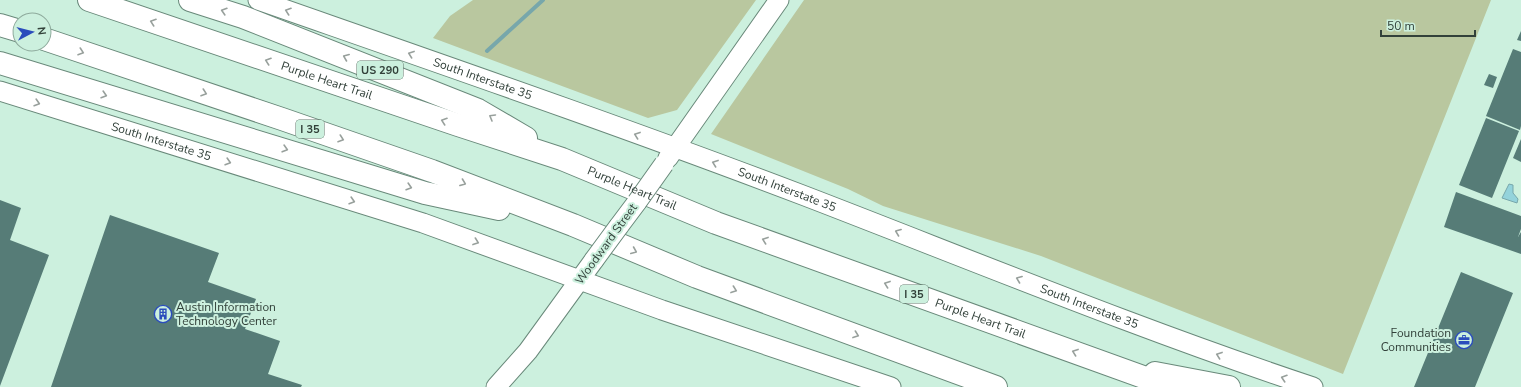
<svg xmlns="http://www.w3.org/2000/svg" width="1521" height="387" viewBox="0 0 1521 387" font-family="'Nunito Sans',sans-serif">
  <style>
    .green { fill: #b9c79f }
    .water { fill: #94d3db; stroke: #77a7ab }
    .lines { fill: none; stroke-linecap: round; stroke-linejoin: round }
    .stream { stroke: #77a7ab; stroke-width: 4 }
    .building { fill: #567c77 }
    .secondary-casing { stroke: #69897a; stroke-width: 21 }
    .highway-casing { stroke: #69897a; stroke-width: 24 }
    .secondary { stroke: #fff; stroke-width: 19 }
    .highway { stroke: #fff; stroke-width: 22 }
    .secondary-bridge-casing { stroke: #69897a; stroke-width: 21; stroke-linecap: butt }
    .secondary-bridge { stroke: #fff; stroke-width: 19 }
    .oneway { stroke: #98a09c }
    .labels { text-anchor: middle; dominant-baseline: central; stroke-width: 4; stroke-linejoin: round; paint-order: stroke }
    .shield { fill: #ccf0de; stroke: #60766b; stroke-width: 1 }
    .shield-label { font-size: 11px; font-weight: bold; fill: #32413a }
    .street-label { font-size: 12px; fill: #32413a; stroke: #ccf0de }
    .poi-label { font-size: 12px; fill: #32413a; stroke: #ccf0de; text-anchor: start }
  </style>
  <rect width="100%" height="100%" fill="#ccf0de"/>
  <!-- green -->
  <path class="green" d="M473 0H756L677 110 648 118 433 38 450 16Z
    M804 0H1491L1343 374 1041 256 883 206 848 189 711 134Z"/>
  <!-- water -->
  <path class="water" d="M1509 184 1513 185V193L1518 199 1517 203 1502 198Z"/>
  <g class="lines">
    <!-- stream -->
    <path class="stream" d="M487 51 543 0"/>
  </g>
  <!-- building -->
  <path class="building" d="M1521 31V41L1517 40Z
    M1513 49 1521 52V126L1520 130 1486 116Z
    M1489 74 1497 77 1493 88 1484 85Z
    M1486 118 1519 131 1492 198 1459 185Z
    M1521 139V162L1513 158Z
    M1456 192 1521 216V229L1518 237 1521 232V254L1444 227Z
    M0 200 21 208 10 240 49 255 0 386Z
    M110 215 219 253 208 282 256 299 245 329 280 341 268 374 302 385 301 387H51Z
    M1461 272 1513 293 1475 387H1414Z"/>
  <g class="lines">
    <defs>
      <g id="secondary">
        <path id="s1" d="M258 0C441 64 624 127 805 196 974 261 1141 330 1313 387"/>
        <path id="s2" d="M0 91 423 223 662 310 891 387"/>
        <path d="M668 158 779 0"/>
        <path d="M619 226 637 202"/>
        <path d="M496 387 528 351 594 260"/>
      </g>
      <g id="highway">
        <path id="s3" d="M89 0 458 125 562 159 716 223 1171 387"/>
        <path d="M190 0 243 17 478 110 526 138"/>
        <path d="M0 25 20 31"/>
        <path d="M44 39 282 119 432 171 573 225 697 277 996 387"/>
        <path d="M0 63 425 193 499 209"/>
        <path d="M1155 373 1229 387"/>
      </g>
    </defs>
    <!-- secondary casing -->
    <use href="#secondary" class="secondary-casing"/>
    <!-- highway casing -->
    <use href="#highway" class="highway-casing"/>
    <!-- secondary -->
    <use href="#secondary" class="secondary"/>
    <!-- highway -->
    <use href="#highway" class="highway"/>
    <defs>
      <path id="secondary-bridge" d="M637 202 664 164
        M594 260 619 226"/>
    </defs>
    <!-- secondary-bridge casing -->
    <use href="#secondary-bridge" class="secondary-bridge-casing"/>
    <!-- secondary-bridge -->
    <use href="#secondary-bridge" class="secondary-bridge"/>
  </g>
  <!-- one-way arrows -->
  <defs><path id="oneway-chevron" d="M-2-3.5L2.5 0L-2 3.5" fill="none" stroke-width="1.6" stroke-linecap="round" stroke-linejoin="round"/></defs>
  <g class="oneway">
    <use href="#oneway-chevron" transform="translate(224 11) rotate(-163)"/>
    <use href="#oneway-chevron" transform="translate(288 11) rotate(-161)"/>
    <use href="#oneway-chevron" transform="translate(153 22) rotate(-161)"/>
    <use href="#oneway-chevron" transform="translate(81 52) rotate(19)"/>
    <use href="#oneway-chevron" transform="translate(411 54) rotate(-160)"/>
    <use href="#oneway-chevron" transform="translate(346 57) rotate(-158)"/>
    <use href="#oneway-chevron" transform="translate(268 61) rotate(-161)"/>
    <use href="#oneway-chevron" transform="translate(204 93) rotate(19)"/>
    <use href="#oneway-chevron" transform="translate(104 95) rotate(17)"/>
    <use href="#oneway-chevron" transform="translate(37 103) rotate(17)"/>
    <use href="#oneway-chevron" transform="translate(492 117) rotate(-150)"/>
    <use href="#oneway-chevron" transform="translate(444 121) rotate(-161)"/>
    <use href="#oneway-chevron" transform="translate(637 135) rotate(-160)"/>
    <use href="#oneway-chevron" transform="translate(341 139) rotate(19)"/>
    <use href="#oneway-chevron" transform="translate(285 149) rotate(16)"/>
    <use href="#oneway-chevron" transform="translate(228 162) rotate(17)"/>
    <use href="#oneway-chevron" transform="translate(715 163) rotate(-160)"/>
    <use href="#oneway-chevron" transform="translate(463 183) rotate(21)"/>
    <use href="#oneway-chevron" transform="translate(409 187) rotate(17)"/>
    <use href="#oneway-chevron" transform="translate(352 201) rotate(17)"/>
    <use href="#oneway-chevron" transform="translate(898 232) rotate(-159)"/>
    <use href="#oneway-chevron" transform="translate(765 240) rotate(-160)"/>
    <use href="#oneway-chevron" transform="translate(476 242) rotate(20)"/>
    <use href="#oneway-chevron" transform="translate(634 251) rotate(23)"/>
    <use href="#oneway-chevron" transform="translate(1019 279) rotate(-159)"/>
    <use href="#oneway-chevron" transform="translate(887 284) rotate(-160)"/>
    <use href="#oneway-chevron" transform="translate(734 290) rotate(20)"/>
    <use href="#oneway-chevron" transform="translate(856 335) rotate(20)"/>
    <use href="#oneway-chevron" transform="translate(1075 352) rotate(-160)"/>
    <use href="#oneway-chevron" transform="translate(1219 355) rotate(-160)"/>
    <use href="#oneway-chevron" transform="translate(1284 378) rotate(-162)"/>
  </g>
  <!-- icons -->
  <defs>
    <symbol id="building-ring" viewBox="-11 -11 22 22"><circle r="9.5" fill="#ccf0de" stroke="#2b4dbc" stroke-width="1.5"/><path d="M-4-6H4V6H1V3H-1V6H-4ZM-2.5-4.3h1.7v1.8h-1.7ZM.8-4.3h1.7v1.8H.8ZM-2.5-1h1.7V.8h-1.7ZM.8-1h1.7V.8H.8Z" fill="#2b4dbc"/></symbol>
    <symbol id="office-ring" viewBox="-11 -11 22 22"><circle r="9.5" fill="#ccf0de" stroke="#2b4dbc" stroke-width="1.5"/><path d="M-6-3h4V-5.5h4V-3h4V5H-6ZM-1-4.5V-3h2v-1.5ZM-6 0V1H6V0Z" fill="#2b4dbc"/></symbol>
  </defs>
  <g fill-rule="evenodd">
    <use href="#building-ring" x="153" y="304" width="20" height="20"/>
    <use href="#office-ring" x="1454" y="330" width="20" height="20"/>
  </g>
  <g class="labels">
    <!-- shield labels -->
    <g class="shield">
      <rect x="357" y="61" width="46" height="18" rx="3"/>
      <rect x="296" y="120" width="28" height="18" rx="3"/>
      <rect x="900" y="285" width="28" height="18" rx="3"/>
    </g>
    <g class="shield-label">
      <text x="380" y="70">US 290</text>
      <text x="310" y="129">I 35</text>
      <text x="914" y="294">I 35</text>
    </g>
    <!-- street labels -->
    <g class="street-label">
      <text stroke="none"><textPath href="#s1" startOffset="238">South Interstate 35</textPath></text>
      <text stroke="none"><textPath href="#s3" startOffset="251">Purple Heart Trail</textPath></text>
      <text stroke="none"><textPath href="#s2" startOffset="169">South Interstate 35</textPath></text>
      <text stroke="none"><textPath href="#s3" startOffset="575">Purple Heart Trail</textPath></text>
      <text stroke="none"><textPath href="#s1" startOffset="562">South Interstate 35</textPath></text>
      <text transform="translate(606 244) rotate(-54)">Woodward Street</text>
      <text stroke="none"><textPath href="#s1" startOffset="886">South Interstate 35</textPath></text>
      <text stroke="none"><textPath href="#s3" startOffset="947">Purple Heart Trail</textPath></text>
    </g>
    <!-- poi labels -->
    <g class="poi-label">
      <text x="176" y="307">Austin Information<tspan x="176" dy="14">Technology Center</tspan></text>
      <text x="1451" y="333" text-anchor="end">Foundation<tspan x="1451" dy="14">Communities</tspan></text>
    </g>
  </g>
  <!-- north arrow -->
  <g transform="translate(32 32) rotate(83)"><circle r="19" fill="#ccf0de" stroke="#8eaa9c"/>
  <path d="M0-3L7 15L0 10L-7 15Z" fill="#2b4dbc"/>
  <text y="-6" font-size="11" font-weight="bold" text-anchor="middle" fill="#32413a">N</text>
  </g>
  <!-- scale -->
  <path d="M1381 30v6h94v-6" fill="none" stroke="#32413a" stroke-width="2"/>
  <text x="1387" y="30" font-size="12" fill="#32413a" stroke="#ccf0de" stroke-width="3" paint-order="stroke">50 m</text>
</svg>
